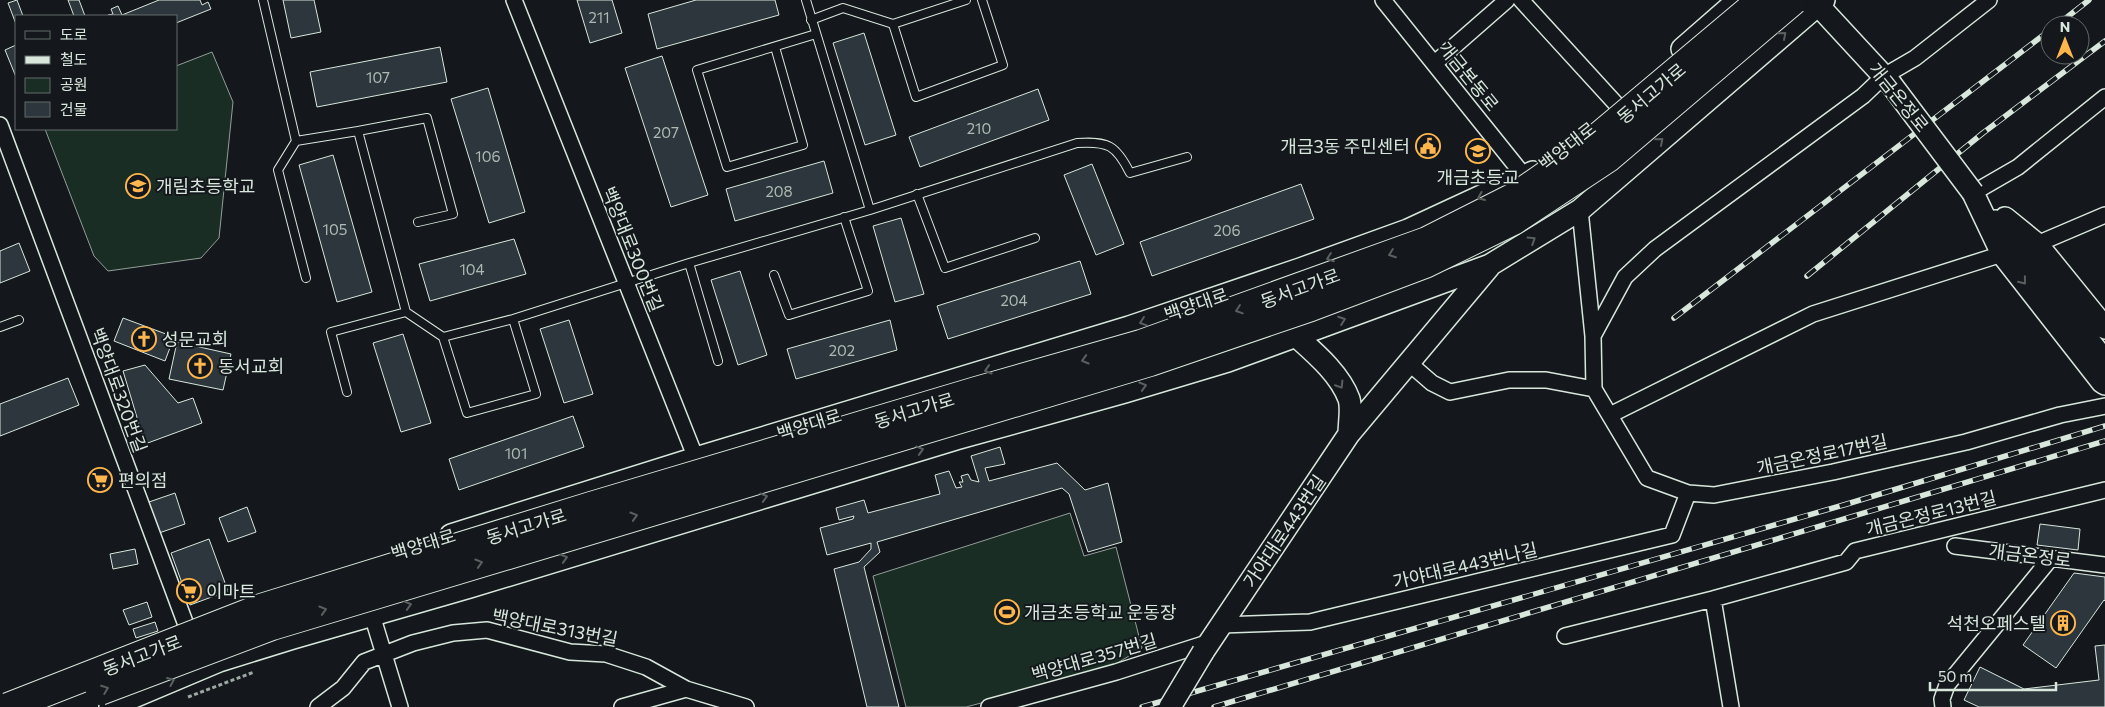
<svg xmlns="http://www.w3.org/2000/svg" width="2105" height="707" viewBox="0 0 2105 707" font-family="Commissioner,'Noto Sans KR',sans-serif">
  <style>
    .green { fill: #1a2d24; stroke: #939e99 }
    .building { fill: #2c363c; stroke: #d8e6dc }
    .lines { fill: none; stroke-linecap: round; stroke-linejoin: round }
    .lane-casing { stroke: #d8e6dc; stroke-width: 10 }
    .street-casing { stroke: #d8e6dc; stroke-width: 18 }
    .secondary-casing { stroke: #d8e6dc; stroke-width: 24 }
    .path { stroke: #9da8a2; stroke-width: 3; stroke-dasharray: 4 2.5; stroke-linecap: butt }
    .lane { stroke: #14181c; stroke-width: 8 }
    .street { stroke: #14181c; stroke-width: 15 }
    .secondary { stroke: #14181c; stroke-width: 21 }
    .rail-casing { stroke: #d8e6dc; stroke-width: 5.5 }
    .rail { stroke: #14181c; stroke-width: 4; stroke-dasharray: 11; stroke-linecap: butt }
    .secondary-bridge-casing { stroke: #d8e6dc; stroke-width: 24; stroke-linecap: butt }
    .highway-bridge-casing { stroke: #d8e6dc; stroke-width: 30; stroke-linecap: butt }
    .secondary-bridge { stroke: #14181c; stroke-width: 21 }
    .highway-bridge { stroke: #14181c; stroke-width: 28 }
    .oneway { stroke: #59605f }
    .labels { text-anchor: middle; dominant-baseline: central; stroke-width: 4; stroke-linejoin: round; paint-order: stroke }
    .number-label { font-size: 15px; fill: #adbab4 }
    .street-label { font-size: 18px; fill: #d8e6dc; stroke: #14181c }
    .poi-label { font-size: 18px; fill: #d8e6dc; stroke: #14181c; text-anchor: start }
  </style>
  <rect width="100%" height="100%" fill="#14181c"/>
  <!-- green -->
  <path class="green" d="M212 52 233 102 219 238 201 258 108 271 94 256 45 129H176V66Z
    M1070 513 1084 556 1116 547 1142 648 1106 670 966 707H906L873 576Z"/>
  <!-- building -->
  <path class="building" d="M17 0 23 16H16V24L8 3Z
    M68 0H79L85 16H74Z
    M159 0H200L202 5 208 2 211 9 176 23V16L108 15 113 14 111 9 118 6 122 15Z
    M283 0H314L321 32 291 38Z
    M577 0H612L622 33 590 43Z
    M696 0H775L779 15 657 49 648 14Z
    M864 33 896 135 865 145 833 43Z
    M16 45V77L5 50Z
    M440 47 447 82 317 107 310 72Z
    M662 56 708 195 671 207 625 68Z
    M488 88 525 212 489 223 451 99Z
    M1038 89 1049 120 920 167 909 137Z
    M333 155 372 292 337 302 299 165Z
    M824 161 833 193 735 221 726 189Z
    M1092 164 1124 244 1096 255 1064 175Z
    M1301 184 1314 219 1152 276 1140 242Z
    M901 218 924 294 895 302 873 226Z
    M514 239 526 274 430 301 419 264Z
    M19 243 30 271 0 283V251Z
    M1080 261 1091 294 948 339 937 306Z
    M740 271 767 355 738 365 711 280Z
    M123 318 174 337 165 361 114 341Z
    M569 320 593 394 564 403 540 329Z
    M890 320 897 350 796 379 787 349Z
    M403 334 431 423 401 432 373 343Z
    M177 342 231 354 223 390 169 379Z
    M145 365 178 403 193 398 202 423 145 444 123 371Z
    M68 378 79 405 0 436V404Z
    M573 416 584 447 459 490 449 459Z
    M1000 447 1005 464 985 468 989 481 1057 463 1085 490 1108 483 1122 542 1088 552 1069 494 1062 488 877 542 880 552 864 567 899 707H867L834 569 859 562 871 549V543L827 555 820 528 853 519 854 516 839 520 836 508 864 500 868 513 940 494 935 475 949 471 956 488 962 487 959 482H963L961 476 968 474 971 480 979 482 971 456Z
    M175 493 185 524 159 533 149 502Z
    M247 507 256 532 228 542 219 518Z
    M2040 524 2080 529 2078 550 2037 545Z
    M209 539 228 591 190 605 171 553Z
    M135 549 138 564 113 569 110 554Z
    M2074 573 2105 577V601L2104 600 2056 668 2023 645Z
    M147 602 152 617 129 625 123 610Z
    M155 622 158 631 136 638 133 629Z
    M2105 645V707H1979L1964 700 1980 667 2024 689 2099 680 2095 646Z"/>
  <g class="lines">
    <defs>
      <path id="lane" d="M263 0 296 141
        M806 0 870 210
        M811 20 843 8 893 24 966 0
        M893 24 916 97 1003 65 982 0
        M775 47 803 145 727 167 697 70 816 34
        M358 131 427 118 453 214 418 222
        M917 194 945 268 1035 238
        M689 263 718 361
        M774 275 789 315 868 291 844 217
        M306 278 278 170 296 141 358 131 406 312
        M0 327 19 320
        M443 337 467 413 536 394 513 319
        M347 392 331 332 406 312 443 337 513 319 689 263 870 210 1077 143C1108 141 1116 145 1130 173L1187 157"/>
      <path id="street" d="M514 0 699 466
        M1383 0 1525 177
        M1521 0 1617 105
        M1435 63 1507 0
        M0 125 192 641
        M1973 193 2018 167 2105 97
        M1580 210 1593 336
        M2037 244 2105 215
        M1409 363 1432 383 1450 392 1509 380H1546L1594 389 1647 478 1688 493 1714 495 1833 472 1966 442 2060 415 2105 406
        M1594 389 1593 336 1625 277 1655 249 1863 96 1884 76 1915 58 1989 0
        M1610 415 1813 314 2002 254
        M1955 546 2105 565
        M1713 599 1731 707
        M372 615 400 707
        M1221 625 1310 622 1672 535 1688 493
        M1565 636 1713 599 1846 562 1855 551 2105 490
        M318 707 343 688 364 662 413 643 453 633 487 630 570 652 606 654 646 667 686 689
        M622 707 686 689 746 707
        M989 707 1116 672 1210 642
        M1943 707 1942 699 1947 685 2051 558"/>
      <path id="secondary" d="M1818 5 1891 84
        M1682 49 1738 0
        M1973 193 2002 254 2102 382 2105 384
        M2005 218 2037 244 2105 328
        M1995 221 2105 361
        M1296 336C1315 353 1340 374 1349 399 1352 408 1349 424 1349 434
        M451 535 696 458 1129 327 1300 269 1408 230 1533 172
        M1203 652 1349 434 1489 267
        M110 707 219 661 293 638 470 587 956 439 1125 392 1228 361 1490 265 1580 210 1824 0"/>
    </defs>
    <!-- lane casing -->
    <use href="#lane" class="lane-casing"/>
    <!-- street casing -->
    <use href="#street" class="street-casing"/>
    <!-- secondary casing -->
    <use href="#secondary" class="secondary-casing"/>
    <!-- path -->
    <path class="path" d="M188 697 254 672"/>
    <!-- lane -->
    <use href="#lane" class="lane"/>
    <!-- street -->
    <use href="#street" class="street"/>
    <!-- secondary -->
    <use href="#secondary" class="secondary"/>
    <defs>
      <path id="rail" d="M2057 25 2089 0
        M1807 276 1983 133 2105 41
        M1674 318 2050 30
        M1142 707 1847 504 2105 426
        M1214 707 2105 441"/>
    </defs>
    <!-- rail casing -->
    <use href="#rail" class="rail-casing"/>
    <!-- rail -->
    <use href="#rail" class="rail"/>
    <defs>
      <path id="secondary-bridge" d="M1891 84 1973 193
        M1170 707 1203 652"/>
      <path id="highway-bridge" d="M100 691 272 626 1150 362 1311 307 1425 264 1513 221 1608 158 1794 0
        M8 707 261 608 591 506 976 391 1141 344 1427 241 1516 196 1585 148 1761 0"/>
    </defs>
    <!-- secondary-bridge casing -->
    <use href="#secondary-bridge" class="secondary-bridge-casing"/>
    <!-- highway-bridge casing -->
    <use href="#highway-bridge" class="highway-bridge-casing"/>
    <!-- secondary-bridge -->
    <use href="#secondary-bridge" class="secondary-bridge"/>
    <!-- highway-bridge -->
    <use href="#highway-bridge" class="highway-bridge"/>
  </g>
  <!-- one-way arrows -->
  <defs><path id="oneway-chevron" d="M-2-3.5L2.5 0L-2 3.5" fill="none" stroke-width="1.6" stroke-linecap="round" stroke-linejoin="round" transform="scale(1.25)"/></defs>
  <g class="oneway">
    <use href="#oneway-chevron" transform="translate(1783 35) rotate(-41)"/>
    <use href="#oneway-chevron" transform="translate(1660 141) rotate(-41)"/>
    <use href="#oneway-chevron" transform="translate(1481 197) rotate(156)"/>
    <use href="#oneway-chevron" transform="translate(1532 240) rotate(-32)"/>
    <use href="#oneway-chevron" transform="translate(1392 254) rotate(160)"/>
    <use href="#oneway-chevron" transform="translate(1330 258) rotate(160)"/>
    <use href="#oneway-chevron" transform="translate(2023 281) rotate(52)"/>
    <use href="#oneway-chevron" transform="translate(1239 310) rotate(161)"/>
    <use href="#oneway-chevron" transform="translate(1342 320) rotate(-20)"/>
    <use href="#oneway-chevron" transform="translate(1143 322) rotate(161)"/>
    <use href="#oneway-chevron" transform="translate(1085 360) rotate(164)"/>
    <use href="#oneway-chevron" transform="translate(988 370) rotate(163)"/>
    <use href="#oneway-chevron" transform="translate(1340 385) rotate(58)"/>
    <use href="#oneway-chevron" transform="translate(1143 386) rotate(-17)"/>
    <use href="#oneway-chevron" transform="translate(920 450) rotate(-17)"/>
    <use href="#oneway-chevron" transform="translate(764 497) rotate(-17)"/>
    <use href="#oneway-chevron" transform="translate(634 516) rotate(-17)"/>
    <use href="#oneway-chevron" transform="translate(564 558) rotate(-17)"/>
    <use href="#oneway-chevron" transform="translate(479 563) rotate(-17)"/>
    <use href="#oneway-chevron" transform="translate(408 605) rotate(-16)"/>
    <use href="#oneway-chevron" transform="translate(323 610) rotate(-17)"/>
    <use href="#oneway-chevron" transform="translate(171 681) rotate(-23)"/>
    <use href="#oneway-chevron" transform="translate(105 689) rotate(-21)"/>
  </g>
  <!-- icons -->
  <defs>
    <symbol id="civic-ring" viewBox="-11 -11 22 22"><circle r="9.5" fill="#14181c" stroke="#ffb74d" stroke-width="1.5"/><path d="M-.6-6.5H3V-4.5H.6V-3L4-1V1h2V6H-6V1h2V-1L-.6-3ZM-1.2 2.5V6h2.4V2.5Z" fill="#ffb74d"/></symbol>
    <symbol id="school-ring" viewBox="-11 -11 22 22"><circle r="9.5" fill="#14181c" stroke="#ffb74d" stroke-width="1.5"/><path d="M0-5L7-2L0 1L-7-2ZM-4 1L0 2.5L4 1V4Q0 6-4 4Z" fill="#ffb74d"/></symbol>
    <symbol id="church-ring" viewBox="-11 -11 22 22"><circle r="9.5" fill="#14181c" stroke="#ffb74d" stroke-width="1.5"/><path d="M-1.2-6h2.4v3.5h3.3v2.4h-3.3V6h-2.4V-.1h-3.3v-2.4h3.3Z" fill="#ffb74d"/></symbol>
    <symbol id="supermarket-ring" viewBox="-11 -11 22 22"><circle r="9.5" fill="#14181c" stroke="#ffb74d" stroke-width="1.5"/><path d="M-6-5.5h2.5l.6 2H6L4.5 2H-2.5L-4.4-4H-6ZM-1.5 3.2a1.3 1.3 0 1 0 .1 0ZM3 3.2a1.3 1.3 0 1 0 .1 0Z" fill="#ffb74d"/></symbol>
    <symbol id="stadium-ring" viewBox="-11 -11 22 22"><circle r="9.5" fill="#14181c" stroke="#ffb74d" stroke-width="1.5"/><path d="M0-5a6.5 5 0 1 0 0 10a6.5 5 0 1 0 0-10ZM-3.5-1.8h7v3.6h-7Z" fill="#ffb74d"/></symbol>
    <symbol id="building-ring" viewBox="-11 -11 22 22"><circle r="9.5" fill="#14181c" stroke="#ffb74d" stroke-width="1.5"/><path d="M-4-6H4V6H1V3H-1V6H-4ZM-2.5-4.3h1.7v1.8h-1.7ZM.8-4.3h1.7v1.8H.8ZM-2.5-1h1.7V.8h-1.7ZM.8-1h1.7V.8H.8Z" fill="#ffb74d"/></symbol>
  </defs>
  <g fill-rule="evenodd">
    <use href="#civic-ring" x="1414" y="132" width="28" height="28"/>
    <use href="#school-ring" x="1464" y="137" width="28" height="28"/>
    <use href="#school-ring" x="124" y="172" width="28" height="28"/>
    <use href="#church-ring" x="130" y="325" width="28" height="28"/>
    <use href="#church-ring" x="186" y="352" width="28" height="28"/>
    <use href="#supermarket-ring" x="86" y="466" width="28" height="28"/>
    <use href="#supermarket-ring" x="175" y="577" width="28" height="28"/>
    <use href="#stadium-ring" x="993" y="598" width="28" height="28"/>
    <use href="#building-ring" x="2049" y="609" width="28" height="28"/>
  </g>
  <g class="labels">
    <!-- number labels -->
    <g class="number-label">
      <text x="599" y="17">211</text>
      <text x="378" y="77">107</text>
      <text x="979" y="128">210</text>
      <text x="666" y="132">207</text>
      <text x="488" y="156">106</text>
      <text x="779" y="191">208</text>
      <text x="335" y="229">105</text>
      <text x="1227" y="230">206</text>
      <text x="472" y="269">104</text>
      <text x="1014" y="300">204</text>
      <text x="842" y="350">202</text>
      <text x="516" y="453">101</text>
    </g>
    <!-- street labels -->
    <g class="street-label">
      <text transform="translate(1469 76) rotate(51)">개금본동로</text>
      <text transform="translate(1651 93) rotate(-40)">동서고가로</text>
      <text transform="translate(1899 97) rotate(51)">개금온정로</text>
      <text transform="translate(1567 146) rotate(-38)">백양대로</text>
      <text transform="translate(633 249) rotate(68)">백양대로300번길</text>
      <text transform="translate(1300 288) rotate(-20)">동서고가로</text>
      <text transform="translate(1196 304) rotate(-19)">백양대로</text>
      <text transform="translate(119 390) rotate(70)">백양대로320번길</text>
      <text transform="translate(914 410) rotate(-17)">동서고가로</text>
      <text transform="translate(809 424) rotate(-17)">백양대로</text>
      <text transform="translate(1822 454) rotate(-12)">개금온정로17번길</text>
      <text transform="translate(1931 513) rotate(-14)">개금온정로13번길</text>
      <text transform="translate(526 526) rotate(-17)">동서고가로</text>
      <text transform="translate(1284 531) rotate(-56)">가야대로443번길</text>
      <text transform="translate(423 544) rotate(-17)">백양대로</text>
      <text transform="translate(2030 555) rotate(7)">개금온정로</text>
      <text transform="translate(1465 565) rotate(-13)">가야대로443번나길</text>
      <text transform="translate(555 627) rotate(11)">백양대로313번길</text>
      <text transform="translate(142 655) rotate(-21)">동서고가로</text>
      <text transform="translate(1094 657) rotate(-16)">백양대로357번길</text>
    </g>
    <!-- poi labels -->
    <g class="poi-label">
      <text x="1410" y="146" text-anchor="end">개금3동 주민센터</text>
      <text x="1478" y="177" text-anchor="middle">개금초등교</text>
      <text x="156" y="186">개림초등학교</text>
      <text x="162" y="339">성문교회</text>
      <text x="218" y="366">동서교회</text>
      <text x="118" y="480">편의점</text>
      <text x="206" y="591">이마트</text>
      <text x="1024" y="612">개금초등학교 운동장</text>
      <text x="2046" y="623" text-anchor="end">석천오페스텔</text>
    </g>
  </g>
  <!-- legend -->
  <rect x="15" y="15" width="162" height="115" fill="#14181c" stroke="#626a69"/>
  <rect x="25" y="31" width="25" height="8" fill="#14181c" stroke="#626a69"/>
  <text x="60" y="40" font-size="15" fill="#d8e6dc">도로</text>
  <rect x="25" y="56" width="25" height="8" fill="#d8e6dc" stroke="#626a69"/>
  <text x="60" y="65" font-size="15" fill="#d8e6dc">철도</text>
  <rect x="25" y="78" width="25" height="15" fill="#1a2d24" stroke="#626a69"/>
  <text x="60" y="90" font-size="15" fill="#d8e6dc">공원</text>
  <rect x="25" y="102" width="25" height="15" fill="#2c363c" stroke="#626a69"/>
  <text x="60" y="115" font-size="15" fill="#d8e6dc">건물</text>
  <!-- north arrow -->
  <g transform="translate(2065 40)"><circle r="24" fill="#14181c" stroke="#626a69"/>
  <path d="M0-4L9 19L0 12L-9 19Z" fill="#ffb74d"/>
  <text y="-8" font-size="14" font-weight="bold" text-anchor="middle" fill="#d8e6dc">N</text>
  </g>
  <!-- scale -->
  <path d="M1930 682v8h126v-8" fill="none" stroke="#d8e6dc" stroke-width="2.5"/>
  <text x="1938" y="682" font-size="15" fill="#d8e6dc" stroke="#14181c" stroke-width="4" paint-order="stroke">50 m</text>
</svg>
